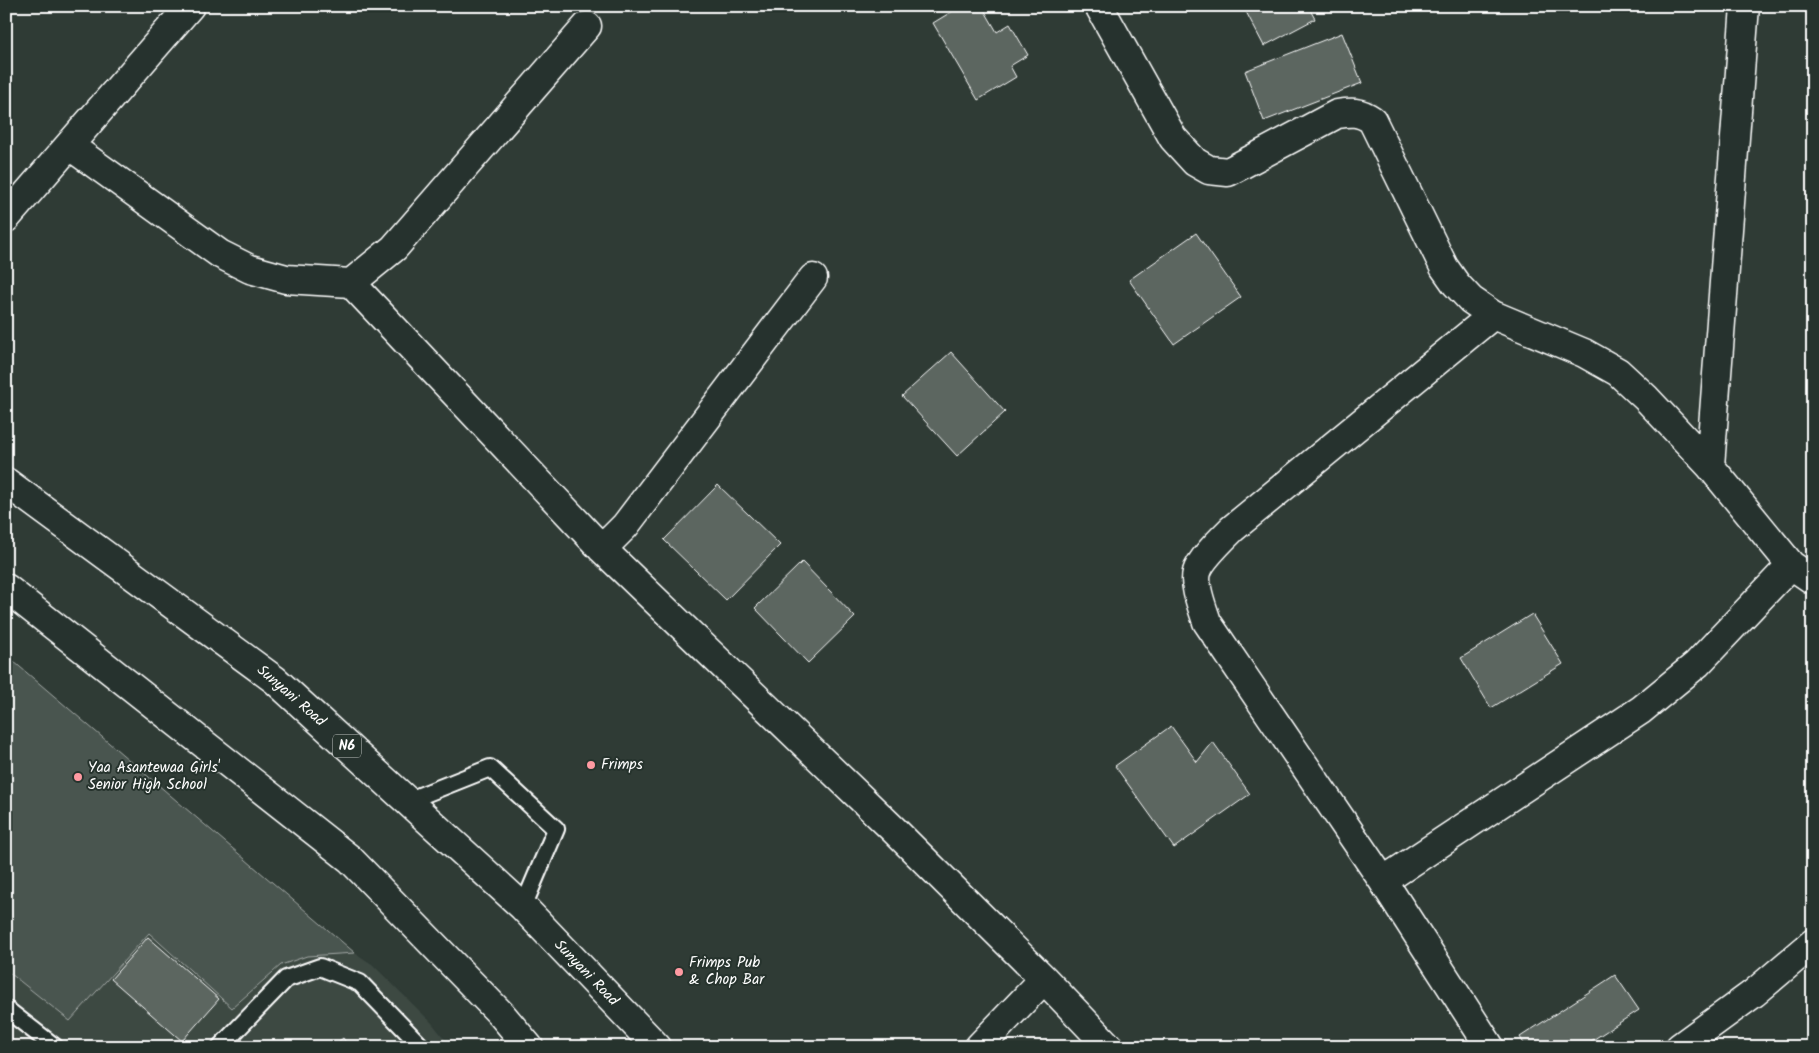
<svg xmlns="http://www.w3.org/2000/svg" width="1819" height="1053" viewBox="0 0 1819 1053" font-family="Kalam,sans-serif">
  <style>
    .built { fill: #3c4842 }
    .green { fill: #4a544f; stroke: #a4aaa7 }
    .building { fill: #5b6661; stroke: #fff }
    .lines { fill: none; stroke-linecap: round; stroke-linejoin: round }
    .service-casing { stroke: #fff; stroke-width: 20 }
    .minor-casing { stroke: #fff; stroke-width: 31 }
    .primary-casing { stroke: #fff; stroke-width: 31 }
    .service { stroke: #26332d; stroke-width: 16 }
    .minor { stroke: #26332d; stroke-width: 28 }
    .primary { stroke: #26332d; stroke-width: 28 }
    .poi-dot { fill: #ff9aa2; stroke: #26332d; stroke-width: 2 }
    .labels { text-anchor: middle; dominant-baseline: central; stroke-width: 4; stroke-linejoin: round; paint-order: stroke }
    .shield { fill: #26332d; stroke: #bec2c0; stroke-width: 1 }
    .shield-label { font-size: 14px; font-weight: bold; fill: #fff }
    .street-label { font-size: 15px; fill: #fff; stroke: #26332d }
    .poi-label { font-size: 15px; fill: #fff; stroke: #26332d; text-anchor: start }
  </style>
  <rect width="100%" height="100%" fill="#2f3b35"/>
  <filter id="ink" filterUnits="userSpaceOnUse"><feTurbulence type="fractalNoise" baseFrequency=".02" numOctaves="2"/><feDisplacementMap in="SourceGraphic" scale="10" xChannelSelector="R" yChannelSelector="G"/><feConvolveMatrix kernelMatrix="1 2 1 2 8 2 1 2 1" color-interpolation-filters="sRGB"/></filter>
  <g filter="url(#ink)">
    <!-- built -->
    <path class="built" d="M6 655 355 953 372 964 432 1023 451 1047H6Z"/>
    <!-- green -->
    <path class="green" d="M6 655 355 953 307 956 281 965 232 1008 149 933 70 1021 6 970Z"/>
    <!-- building -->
    <path class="building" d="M961 6H982L997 32 1010 24 1028 55 1010 66 1016 77 978 100 933 23Z
      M1243 6H1308L1315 19 1264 46Z
      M1342 33 1362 83 1264 121 1245 71Z
      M1196 233 1241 297 1174 344 1129 280Z
      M951 352 1005 412 957 456 902 396Z
      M718 485 780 545 726 600 664 540Z
      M802 562 855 617 808 663 755 608Z
      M1532 614 1563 664 1491 708 1461 658Z
      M1171 726 1197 762 1213 742 1250 794 1174 848 1115 766Z
      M148 937 219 999 182 1041 111 979Z
      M1615 975 1639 1010 1582 1047H1526L1520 1037Z
      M343 1038 349 1047H332Z"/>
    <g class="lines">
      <defs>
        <path id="service" d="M407 801 490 768 556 829 523 907
          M6 1009 55 1047
          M220 1047 286 979 320 967 360 983 422 1047"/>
        <path id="minor" d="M1099 6 1173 138 1195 162 1209 170 1228 172 1337 114C1351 112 1359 111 1372 120L1444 267 1456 284 1471 300 1493 315 1584 353 1618 372 1646 398 1710 466 1791 565 1813 580
          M70 146 220 254 250 269 286 279 351 283 394 248 587 26
          M6 218 190 6
          M813 278 625 526 602 549 893 829 1044 979 1109 1047
          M351 283 602 549
          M1710 466 1745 6
          M1383 881 1641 710 1697 664 1791 565
          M979 1047 1044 979
          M1490 1047 1383 881 1207 622C1203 609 1193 586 1197 572 1200 560 1223 538 1232 529L1493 315
          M1680 1047 1754 993 1813 943"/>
        <path id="primary" d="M6 482 275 680 523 907 657 1047
          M6 588 350 859 502 1015 529 1047"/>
      </defs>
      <!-- service casing -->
      <use href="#service" class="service-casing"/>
      <!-- minor casing -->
      <use href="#minor" class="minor-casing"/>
      <!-- primary casing -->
      <use href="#primary" class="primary-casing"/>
      <!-- service -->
      <use href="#service" class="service"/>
      <!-- minor -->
      <use href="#minor" class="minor"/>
      <!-- primary -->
      <use href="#primary" class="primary"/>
    </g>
  </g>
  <!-- markers -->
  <g class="poi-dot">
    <circle cx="591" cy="765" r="5"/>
    <circle cx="78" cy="777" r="5"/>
    <circle cx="679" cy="972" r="5"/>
  </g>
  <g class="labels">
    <!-- shield labels -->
    <rect class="shield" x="333" y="734.5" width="28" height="23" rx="4"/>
    <g class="shield-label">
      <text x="347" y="746">N6</text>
    </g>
    <!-- street labels -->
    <g class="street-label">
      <text transform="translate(291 696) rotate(41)">Sunyani Road</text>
      <text transform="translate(586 973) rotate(46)">Sunyani Road</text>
    </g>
    <!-- poi labels -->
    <g class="poi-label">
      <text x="601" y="765">Frimps</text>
      <text x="88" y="768">Yaa Asantewaa Girls'<tspan x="88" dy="17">Senior High School</tspan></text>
      <text x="689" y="963">Frimps Pub<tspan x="689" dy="17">&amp; Chop Bar</tspan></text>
    </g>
  </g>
  <!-- margin -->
  <rect width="1819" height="1053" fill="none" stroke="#26332d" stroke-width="25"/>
  <rect x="12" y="12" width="1794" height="1028" fill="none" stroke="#fff" stroke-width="2" filter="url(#ink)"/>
</svg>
